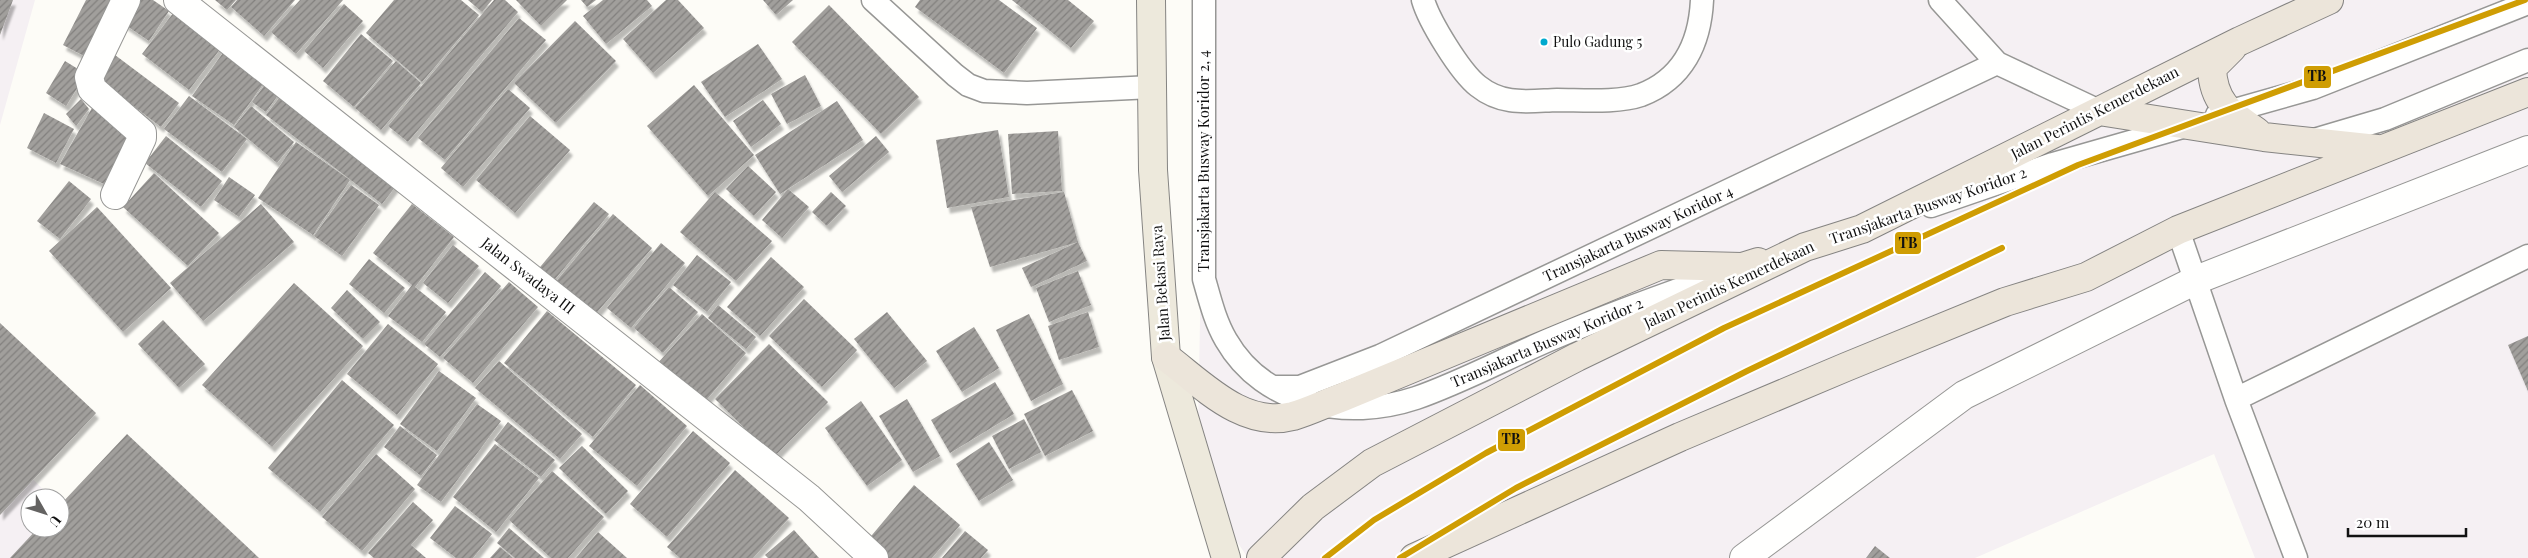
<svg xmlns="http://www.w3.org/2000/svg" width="2528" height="558" font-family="'Playfair Display',serif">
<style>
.industrial{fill:#f5f0f3}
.building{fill:url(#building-hatch);filter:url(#shadow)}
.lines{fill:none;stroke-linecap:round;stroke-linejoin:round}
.service-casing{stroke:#979795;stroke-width:25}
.minor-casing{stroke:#979795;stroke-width:30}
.tertiary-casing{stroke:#979795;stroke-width:30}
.primary-casing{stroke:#858482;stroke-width:30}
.trunk-casing{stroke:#858482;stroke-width:30}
.service{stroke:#fffffe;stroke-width:22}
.minor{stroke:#fffffe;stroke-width:28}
.tertiary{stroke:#fffffe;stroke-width:28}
.primary{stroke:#ede9dc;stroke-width:28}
.trunk{stroke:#ece5da;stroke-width:28}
.metro-1-casing{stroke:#fff;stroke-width:10}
.metro-1{stroke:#cf9d03;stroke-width:6}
.bus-dot{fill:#00a9ce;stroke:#fff;stroke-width:2}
.labels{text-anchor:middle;stroke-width:5;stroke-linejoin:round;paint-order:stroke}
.bus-label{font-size:14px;fill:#111;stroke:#fff;text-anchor:start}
.street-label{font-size:15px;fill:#111;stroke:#fff}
.line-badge{stroke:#fff;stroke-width:2}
.pale-badge-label{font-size:14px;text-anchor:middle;font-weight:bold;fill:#111}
</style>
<defs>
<pattern id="building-hatch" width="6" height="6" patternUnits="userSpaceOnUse" patternTransform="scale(1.25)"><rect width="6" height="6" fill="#a19f9c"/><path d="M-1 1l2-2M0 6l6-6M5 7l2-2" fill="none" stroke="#82807e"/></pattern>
<filter id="shadow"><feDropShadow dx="3" dy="5.5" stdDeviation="1" flood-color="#0004"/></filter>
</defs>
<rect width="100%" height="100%" fill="#fdfcf7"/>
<path class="industrial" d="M0 0H35L0 125Z
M1206 0H2528V558H2255L2214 454 1975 558H1248L1197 482Z
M0 447 52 498H30V528H60L114 558H0Z"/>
<path class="building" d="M0 0H13L0 35Z
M86 0H118L88 58 63 45Z
M140 0H153L169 11 149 41 124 24Z
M215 0H236L227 10Z
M237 0H295L264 36 231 7Z
M300 0H343L296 54 271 32Z
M394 0H461L479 15 422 82 366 33Z
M468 0H492L482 12Z
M494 0H505L518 12 408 142 388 126Z
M516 0H567L541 26Z
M581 0H596L587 7Z
M603 0H647L652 6 606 44 583 16Z
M666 0H678L704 28 653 73 623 39Z
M763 0H793L776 15Z
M920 0H999L1037 28 1004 73 915 7Z
M1012 0H1068L1094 21 1071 48Z
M344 4 363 21 323 68 304 51Z
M829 5 919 97 881 134 792 42Z
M174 12 221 48 189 90 142 54Z
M519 18 546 40 445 160 418 138Z
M575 21 616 61 556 123 514 83Z
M361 34 393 61 354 107 323 81Z
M758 44 782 79 725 117 701 82Z
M225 50 266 80 234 125 192 96Z
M115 55 179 103 161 127 97 78Z
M65 61 86 74 66 106 46 93Z
M396 61 421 83 381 130 355 108Z
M805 75 821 106 787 124 771 94Z
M267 82 281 91 266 112 252 102Z
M694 85 754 155 708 196 647 126Z
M508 89 530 108 463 187 441 168Z
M283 93 399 182 382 204 266 115Z
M189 96 247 139 222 172 164 129Z
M81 99 89 109 76 126 66 114Z
M763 100 781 124 751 147 733 121Z
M96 101 130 131 104 184 60 164Z
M837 101 863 140 780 194 755 155Z
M251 106 294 142 277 163 234 127Z
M44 113 74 129 56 163 27 148Z
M530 116 570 150 515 213 476 180Z
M998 130 1009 197 947 208 936 140Z
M1058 131 1062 191 1012 194 1008 134Z
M166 136 222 181 201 207 145 163Z
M876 136 889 152 842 192 829 176Z
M296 142 350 180 313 235 258 198Z
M748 166 776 192 754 216 726 189Z
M154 173 219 233 188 266 123 207Z
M229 177 255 195 239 217 214 200Z
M69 181 91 199 60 239 37 221Z
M351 185 379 205 342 256 314 236Z
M788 189 809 207 782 238 762 220Z
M715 192 772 241 736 281 680 232Z
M831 192 846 206 827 226 812 212Z
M1064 192 1078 242 1087 261 1031 287 1022 268 1078 242 990 267 971 207Z
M594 202 609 214 551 284 536 272Z
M261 204 294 242 203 321 170 283Z
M412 204 454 237 415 287 446 312 422 342 388 316 412 285 373 253Z
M97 207 171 288 123 332 49 251Z
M613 214 652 248 593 317 554 284Z
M661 243 685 263 631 328 607 308Z
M453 245 479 266 448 303 423 283Z
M697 255 731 282 707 312 673 285Z
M771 257 804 287 760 336 727 307Z
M369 259 405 288 384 313 349 284Z
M1078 271 1091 305 1049 322 1036 288Z
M485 272 501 286 440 357 424 344Z
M509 282 538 307 473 383 443 358Z
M294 283 363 346 272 447 202 385Z
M669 287 698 312 663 353 634 328Z
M347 290 380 322 363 339 331 308Z
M804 299 857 350 822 387 769 336Z
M718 305 756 337 746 349 708 318Z
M547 311 636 385 593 437 504 363Z
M887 312 927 361 894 388 854 339Z
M1088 312 1099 347 1059 360 1048 326Z
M702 314 746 353 703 404 657 364Z
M1029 314 1063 384 1031 401 996 330Z
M163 320 205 364 179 388 138 344Z
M0 323 96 413 0 515Z
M388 324 438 364 397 415 347 374Z
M974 327 999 368 962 392 936 351Z
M2528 336V391L2508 345Z
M769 344 828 402 774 457 715 399Z
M499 361 582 434 560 459 475 388Z
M439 371 476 398 437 451 400 424Z
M342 380 394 425 320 512 268 468Z
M995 382 1014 414 950 453 931 420Z
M640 385 687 426 637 486 589 446Z
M1072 390 1093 431 1045 456 1024 414Z
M907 399 940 456 913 472 879 416Z
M861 401 902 460 867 486 825 428Z
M477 404 501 421 441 502 417 485Z
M1024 419 1041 452 1009 469 992 436Z
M508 422 555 460 541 477 494 440Z
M400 426 437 455 421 476 384 447Z
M693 431 730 463 667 537 630 504Z
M127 434 259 558H10L38 528H60V505Z
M989 442 1013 480 979 501 956 464Z
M495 444 539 478 496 532 453 497Z
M582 446 628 491 606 514 559 468Z
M376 454 415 489 362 551 322 517Z
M735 470 789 518 753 558H680L667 547Z
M552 471 604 517 568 558H551L509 520Z
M914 485 960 525 932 558H887L867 541Z
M413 502 433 520 411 545 426 558H374L368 553Z
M455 506 492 534 473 558H456L430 538Z
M509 528 544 558H515L497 543Z
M794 530 819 558H768L765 555Z
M965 531 988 550 981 558H942Z
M598 532 627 558H576Z
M1875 546 1890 558H1866Z
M500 547 513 558H490Z"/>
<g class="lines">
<defs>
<path id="service" d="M873 0 955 75 968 85 984 91 1027 93 1152 87
M1204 0V279C1210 300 1215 321 1226 340 1264 406 1347 421 1416 398 1462 382 1506 358 1551 339 1610 314 1671 292 1732 271
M1423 0C1429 21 1460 72 1478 86 1503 106 1528 101 1557 100 1582 100 1618 103 1641 95 1683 79 1700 43 1702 0
M1940 0 1997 63 2099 111
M2217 115 2313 88 2528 3
M2314 140 2385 119 2528 60
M1931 206 2053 164 2186 126
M2178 230 2236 399 2296 558
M1275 387H1300L1380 356 1997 63
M2236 399 2528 256"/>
<path id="minor" d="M178 0 809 498 874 558
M115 195 142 138V133L92 89 89 77 126 0"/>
<path id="tertiary" d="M1744 558 1964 395 2196 280 2528 150"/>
<path id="primary" d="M1151 0 1153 170 1166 357 1226 558"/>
<path id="trunk" d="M2232 48 2212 68C2213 103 2231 114 2257 132
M2099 111 2264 137 2377 149
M1166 357C1202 384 1243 429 1293 416 1310 411 1326 403 1343 397L1661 265 1742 267 1758 262
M1261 558 1313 507 1372 463 1577 357 1805 247 1862 229 2240 41 2329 0
M1414 558 1680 437 1846 367 2005 302 2086 277 2178 230 2528 92"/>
</defs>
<use href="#service" class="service-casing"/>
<use href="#minor" class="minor-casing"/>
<use href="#tertiary" class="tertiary-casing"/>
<use href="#primary" class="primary-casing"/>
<use href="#trunk" class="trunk-casing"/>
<use href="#service" class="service"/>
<use href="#minor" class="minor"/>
<use href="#tertiary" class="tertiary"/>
<use href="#primary" class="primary"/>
<use href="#trunk" class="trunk"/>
<defs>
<path id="metro-1" d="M1325 558 1374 520 1486 453 1724 328 2078 165 2525 0
M1400 558 1516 488 1747 371 2002 248"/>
</defs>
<use href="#metro-1" class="metro-1-casing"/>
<use href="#metro-1" class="metro-1"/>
</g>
<circle class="bus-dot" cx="1544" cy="42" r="4.5"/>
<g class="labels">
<g class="bus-label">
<text x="1553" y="47">Pulo Gadung 5</text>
</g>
<g class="street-label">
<text transform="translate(2095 113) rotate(-27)" y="5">Jalan Perintis Kemerdekaan</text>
<text transform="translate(1204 161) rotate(-90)" y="5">Transjakarta Busway Koridor 2, 4</text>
<text transform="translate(1928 206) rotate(-19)" y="5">Transjakarta Busway Koridor 2</text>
<text transform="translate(1638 234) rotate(-25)" y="5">Transjakarta Busway Koridor 4</text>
<text transform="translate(528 276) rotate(38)" y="5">Jalan Swadaya III</text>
<text transform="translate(1161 283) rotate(-94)" y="5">Jalan Bekasi Raya</text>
<text transform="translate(1729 285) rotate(-25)" y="5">Jalan Perintis Kemerdekaan</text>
<text transform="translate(1547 343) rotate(-23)" y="5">Transjakarta Busway Koridor 2</text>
</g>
</g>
<g class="line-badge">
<rect x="2303" y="65" width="29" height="24" rx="5" fill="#cf9d03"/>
<rect x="1894" y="231" width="28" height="24" rx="5" fill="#cf9d03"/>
<rect x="1497" y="428" width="29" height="24" rx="5" fill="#cf9d03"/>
</g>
<g class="pale-badge-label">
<text x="2317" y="81">TB</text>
<text x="1908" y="248">TB</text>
<text x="1511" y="444">TB</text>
</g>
<g transform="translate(45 513) rotate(129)"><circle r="24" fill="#ffffff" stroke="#a0a0a0"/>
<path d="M0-4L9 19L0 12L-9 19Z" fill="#646362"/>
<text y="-8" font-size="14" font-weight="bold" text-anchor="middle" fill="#111111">U</text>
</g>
<path d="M2348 528v8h118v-8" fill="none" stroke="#111111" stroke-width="2.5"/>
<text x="2356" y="528" font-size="15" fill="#111111" stroke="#ffffff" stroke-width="4" paint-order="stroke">20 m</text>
</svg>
